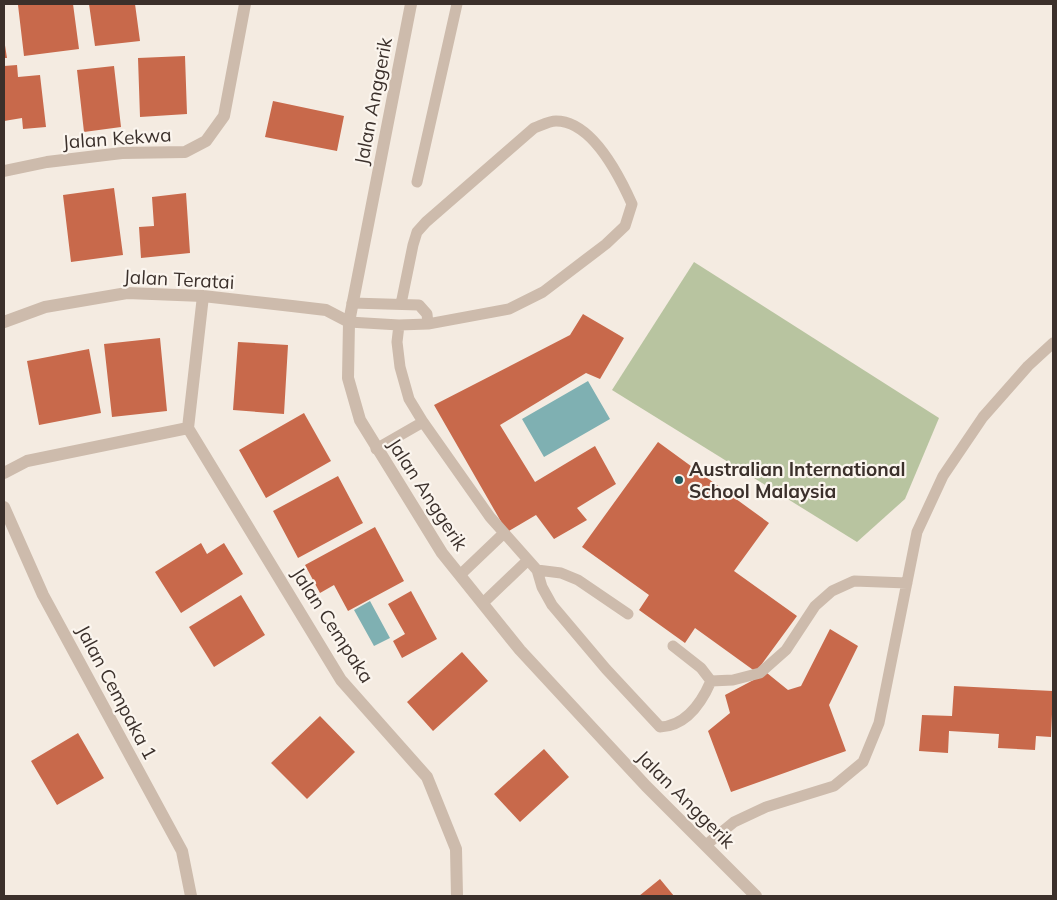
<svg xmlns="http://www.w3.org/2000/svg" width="1057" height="900" font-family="Mulish,sans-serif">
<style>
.green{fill:#b8c4a0}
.water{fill:#7fb0b2}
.building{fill:#c8694b}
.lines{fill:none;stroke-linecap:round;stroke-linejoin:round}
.lane{stroke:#cdbbac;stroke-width:11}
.street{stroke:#cdbbac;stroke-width:12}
.poi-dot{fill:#1f5a5e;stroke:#fbf5ee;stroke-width:2}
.labels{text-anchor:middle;stroke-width:4.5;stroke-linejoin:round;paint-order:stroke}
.street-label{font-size:19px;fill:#3b302b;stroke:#fbf5ee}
.poi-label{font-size:19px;font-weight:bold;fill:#3b302b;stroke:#fbf5ee;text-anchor:start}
</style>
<rect width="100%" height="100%" fill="#f4ebe1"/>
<path class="green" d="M694 262 939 418 905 499 857 542 612 390Z"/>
<path class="water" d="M588 381 610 419 544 457 522 419Z
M370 601 390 638 374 646 354 610Z"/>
<path class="building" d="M73 4 79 49 24 56 18 5Z
M89 4H135L140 41 95 46Z
M4 39 7 58H4Z
M185 56 187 114 140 117 138 58Z
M17 65 18 77 40 75 46 127 23 129 22 118 4 121V66Z
M114 66 121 127 84 132 77 70Z
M273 101 344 116 337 151 265 137Z
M114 188 123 255 71 262 63 195Z
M186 193 190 253 141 258 139 227 154 226 152 197Z
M583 314 624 338 600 379 586 373 500 425 535 482 595 446 616 484 577 508 587 520 554 539 536 515 507 532 434 405 570 335Z
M160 338 167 411 112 417 104 344Z
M238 342 288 345 284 414 233 410Z
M89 349 101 413 39 425 27 361Z
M304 413 331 461 266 498 239 450Z
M658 442 769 523 734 571 797 616 756 672 695 628 685 643 639 610 649 595 582 547Z
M338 476 363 523 298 558 273 511Z
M375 527 404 581 348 611 334 585 320 593 305 565Z
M201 543 207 554 224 543 243 574 181 613 155 572Z
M411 591 437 639 402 658 393 641 405 634 388 604Z
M241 595 265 635 214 667 189 627Z
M830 629 858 646 829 705 846 751 731 792 708 731 730 713 725 695 767 673 788 690 801 686Z
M462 652 488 681 433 731 407 702Z
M954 686 1053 691 1051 737 1036 736 1035 750 998 748 999 734 949 731 948 753 919 751 922 715 952 716Z
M320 716 355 752 307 799 271 763Z
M78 733 104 778 57 805 31 761Z
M544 749 569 777 520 822 494 794Z
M660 879 674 896H639Z"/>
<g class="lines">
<path class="lane" d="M417 182 457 4
M352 303 419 305 427 314 428 324
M349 322 399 325 428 324 509 309 543 292 606 244 625 226 632 204C619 175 592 121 556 121 549 121 540 126 534 128L426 222 417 232 413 245 401 304
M399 325 397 342 400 367 409 399 423 422 490 517 537 570 542 587 552 605 606 669 660 727C686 726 701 704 711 681L701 668 673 646
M376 449 423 422
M537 570 561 573 578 580 628 614
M460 575 504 533
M483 603 528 560
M711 681 733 680 760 673 786 650 815 606 832 591 854 581 907 583
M706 845 734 822 766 807 834 786 863 762 879 723 917 532 943 476 983 417 1028 366 1053 343"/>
<path class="street" d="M411 4 349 322 348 378 360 420 442 553 520 650 646 786 756 896
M4 171 47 162 122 153 185 152 206 141 224 116 245 4
M203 296 188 428 341 680 427 777 456 849 457 896
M4 322 45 307 127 293 203 296 292 306 326 310 349 322
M4 473 27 461 188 428
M4 507 43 595 182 851 191 896"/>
</g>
<circle class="poi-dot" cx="679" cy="480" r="5"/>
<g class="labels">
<g class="street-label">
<text transform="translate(373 101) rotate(-79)" y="7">Jalan Anggerik</text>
<text transform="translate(117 138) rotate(-4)" y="7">Jalan Kekwa</text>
<text transform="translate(179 279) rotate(3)" y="7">Jalan Teratai</text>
<text transform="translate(428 494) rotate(57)" y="7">Jalan Anggerik</text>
<text transform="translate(333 625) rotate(57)" y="7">Jalan Cempaka</text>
<text transform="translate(117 692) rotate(62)" y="7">Jalan Cempaka 1</text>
<text transform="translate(686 799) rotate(45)" y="7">Jalan Anggerik</text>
</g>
<g class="poi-label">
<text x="689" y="476">Australian International<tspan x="689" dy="22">School Malaysia</tspan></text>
</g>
</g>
<rect width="1057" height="900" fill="none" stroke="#3b302b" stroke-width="10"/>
</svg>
